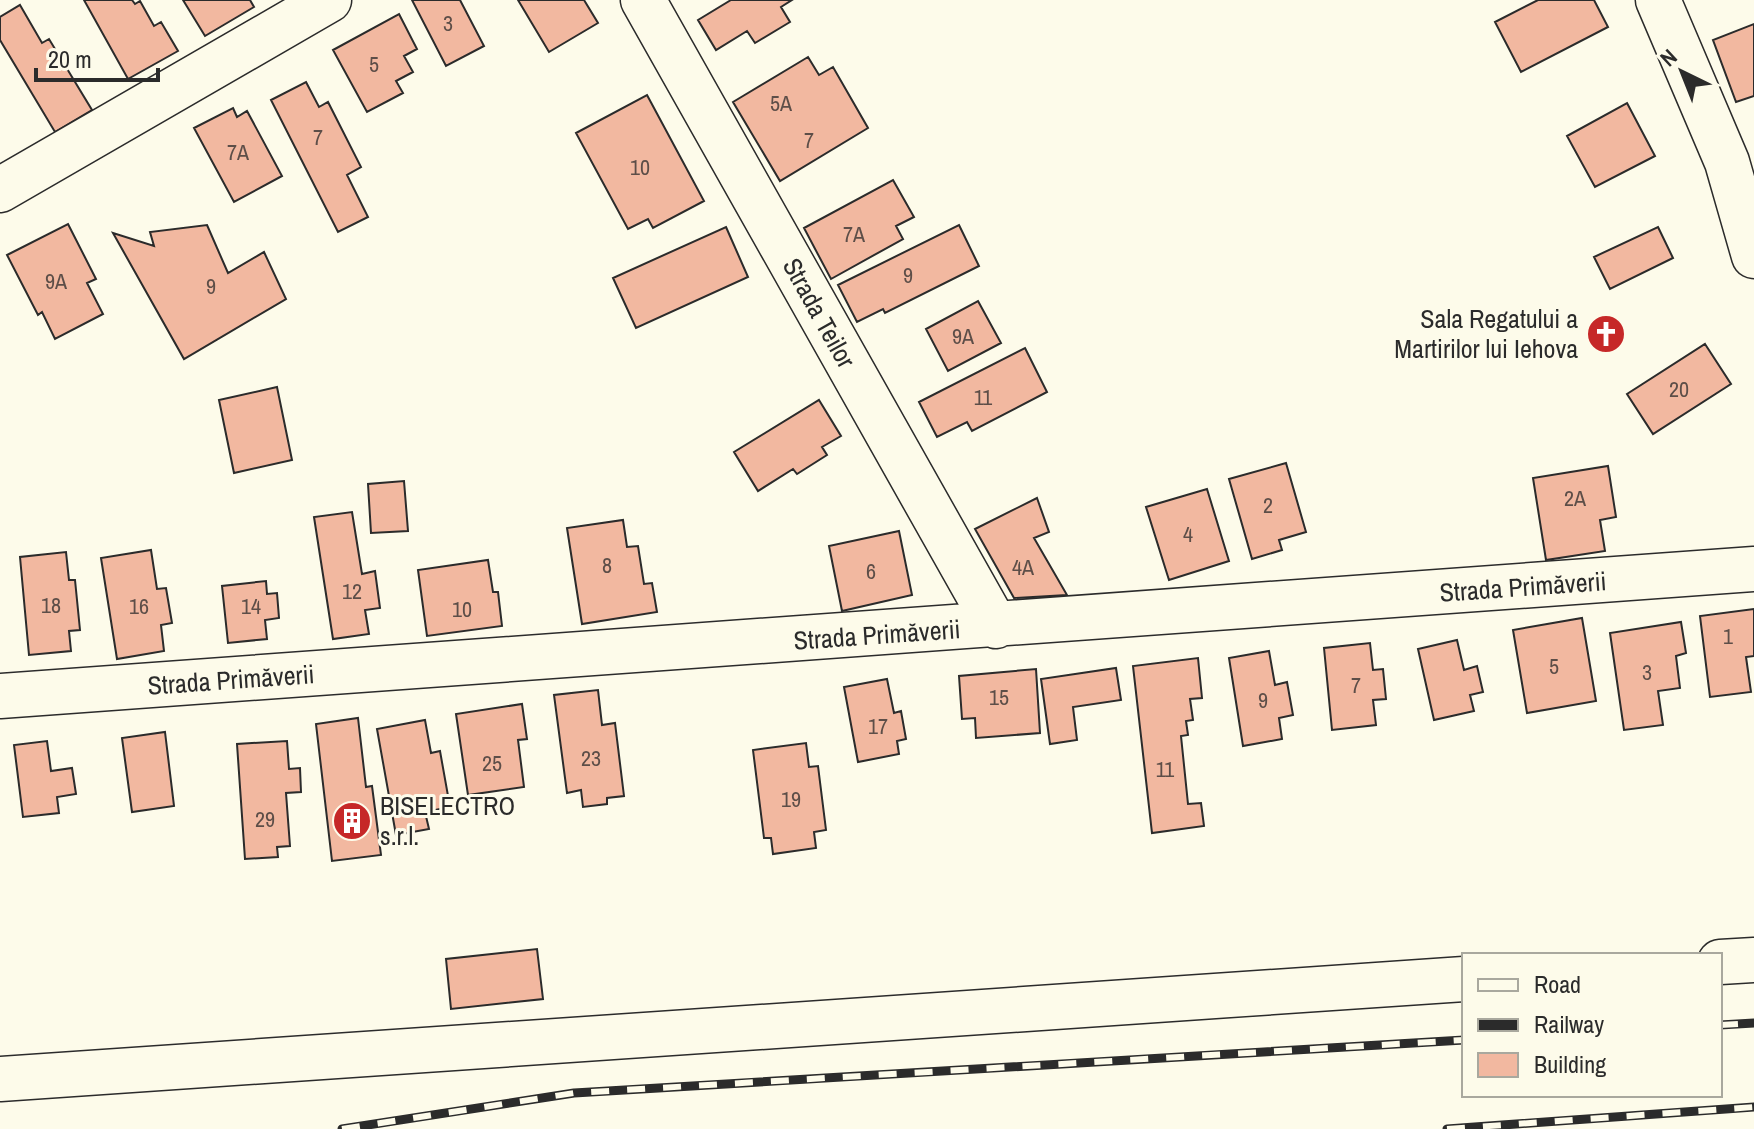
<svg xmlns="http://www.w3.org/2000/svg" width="1754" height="1129" font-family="'Archivo Narrow',sans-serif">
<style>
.building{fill:#f2b8a0;stroke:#2b2b2b;stroke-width:2}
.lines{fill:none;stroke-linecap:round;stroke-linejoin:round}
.minor-casing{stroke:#2b2b2b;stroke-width:47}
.minor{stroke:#fdfbea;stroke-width:44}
.rail-casing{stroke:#2b2b2b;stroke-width:9}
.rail{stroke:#fdfbea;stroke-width:6;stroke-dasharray:18;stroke-linecap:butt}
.labels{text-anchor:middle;stroke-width:6;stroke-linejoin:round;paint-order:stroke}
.number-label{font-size:22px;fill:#5d4e48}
.street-label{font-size:26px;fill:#2b2b2b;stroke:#fdfbea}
.poi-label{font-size:26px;fill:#2b2b2b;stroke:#fdfbea;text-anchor:end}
</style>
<rect width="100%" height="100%" fill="#fdfbea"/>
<path class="building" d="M84 0H132L135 4 140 1 154 26 161 22 178 51 128 79Z
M183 0H250L254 7 205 36Z
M412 0H460L484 46 446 66Z
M518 0H584L598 23 549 52Z
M731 0H792L781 7 790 22 755 43 747 31 716 50 698 20Z
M1538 0H1594L1608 27 1521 72 1495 22Z
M20 5 42 43 49 39 92 110 55 132 0 40V17Z
M399 14 417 49 404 56 413 72 396 81 403 93 367 112 333 50Z
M1754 24V96L1736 102 1713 40Z
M808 57 819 75 833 67 868 128 780 181 733 102Z
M306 82 319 107 328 102 361 167 347 175 368 217 338 232 271 100Z
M647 95 704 201 653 228 648 219 628 229 576 133Z
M1627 103 1655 156 1595 187 1567 136Z
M233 108 237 117 247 111 282 176 234 202 194 128Z
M893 180 914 217 896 226 903 239 831 279 804 228Z
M68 224 96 279 87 283 103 314 55 339 42 312 38 315 7 255Z
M207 225 228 273 264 252 286 299 184 359 113 233 154 246 150 232Z
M959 225 979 266 885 313 883 309 857 322 838 285Z
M726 227 748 277 636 328 613 278Z
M1658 227 1673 258 1610 289 1594 257Z
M978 301 1001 343 948 371 926 329Z
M1705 344 1731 384 1653 434 1627 394Z
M1025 348 1047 392 972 431 967 422 937 437 919 402Z
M277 387 292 460 234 473 219 400Z
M819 400 841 436 822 447 827 455 797 474 793 469 758 491 734 452Z
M1286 463 1306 532 1279 540 1282 550 1252 559 1229 479Z
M1608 466 1616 517 1600 520 1605 551 1546 560 1533 478Z
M404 481 408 531 371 533 368 484Z
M1207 489 1229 561 1169 580 1146 507Z
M1037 498 1049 532 1034 538 1067 595 1014 598 975 529Z
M352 512 362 574 375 571 380 608 365 610 369 634 333 639 314 517Z
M623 520 627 547 638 546 644 584 652 583 657 612 582 624 567 528Z
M899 531 912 595 842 611 829 546Z
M151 550 157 589 166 588 172 623 161 625 164 651 117 659 101 558Z
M66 552 69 580H75L80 630 69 631 71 651 29 655 20 557Z
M488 560 493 592H498L502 626 427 636 418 570Z
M266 581 267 594 277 593 279 618 265 620 267 639 228 643 222 586Z
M1754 609V656L1746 657 1751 692 1710 697 1700 616Z
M1582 618 1596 701 1527 713 1513 630Z
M1681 622 1686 653 1676 656 1680 688 1658 691 1663 725 1624 730 1610 633Z
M1457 640 1464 670 1477 666 1483 692 1470 695 1474 711 1434 720 1418 649Z
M1370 643 1373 670 1383 669 1386 699 1373 700 1376 725 1332 730 1324 648Z
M1269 651 1275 685 1287 682 1293 715 1279 718 1282 739 1243 746 1229 658Z
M1198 658 1202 698 1190 699 1193 720 1186 721 1188 735 1181 736 1188 804 1201 803 1204 826 1152 833 1133 666Z
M1116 668 1121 700 1073 707 1077 740 1050 744 1041 679Z
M1036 669 1040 733 976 738 975 718 962 719 959 676Z
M887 679 894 713 901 711 906 739 897 741 899 754 858 762 844 687Z
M598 690 602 725 615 723 624 796 607 798V804L583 807 581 790 567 793 554 695Z
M522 704 527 739 518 740 524 787 468 795 456 714Z
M358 718 366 787 372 786 381 855 332 861 316 724Z
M425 720 431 753 440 751 450 807 425 812 429 829 396 835 377 729Z
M165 732 174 806 132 812 122 738Z
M47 741 51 771 72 768 76 794 57 797 59 813 23 817 14 745Z
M287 741 289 769 300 768 301 792 286 793 290 846 277 847 278 857 245 859 237 744Z
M806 743 809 767 818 766 826 830 814 832 816 848 773 854 771 838H764L753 750Z
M537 949 543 999 451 1009 446 959Z"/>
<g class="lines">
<defs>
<path id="minor" d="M643 0 996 626
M1658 0 1727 162 1754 256
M0 190 329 0
M0 696 1754 569
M1720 962 1754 960
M0 1079 1464 979"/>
</defs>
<use href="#minor" class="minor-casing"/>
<use href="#minor" class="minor"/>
<defs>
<path id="rail" d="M1720 1025 1754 1023
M342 1129 574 1093 1464 1040
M1447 1129 1754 1107"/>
</defs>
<use href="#rail" class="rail-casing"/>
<use href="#rail" class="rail"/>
</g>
<defs>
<symbol id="church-disc" viewBox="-11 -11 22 22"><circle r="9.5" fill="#c62828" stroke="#fdfbea"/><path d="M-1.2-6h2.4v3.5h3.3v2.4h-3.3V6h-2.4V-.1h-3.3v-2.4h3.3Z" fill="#fff"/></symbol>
<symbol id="building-disc" viewBox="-11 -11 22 22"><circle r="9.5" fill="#c62828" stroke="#fdfbea"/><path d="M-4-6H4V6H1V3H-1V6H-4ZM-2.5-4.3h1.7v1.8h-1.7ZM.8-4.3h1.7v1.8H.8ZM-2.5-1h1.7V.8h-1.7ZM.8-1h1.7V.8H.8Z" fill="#fff"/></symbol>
</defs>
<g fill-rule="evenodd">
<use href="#church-disc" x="1584" y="312" width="44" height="44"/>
<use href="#building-disc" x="330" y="799" width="44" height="44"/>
</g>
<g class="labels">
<g class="number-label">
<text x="448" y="31">3</text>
<text x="374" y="72">5</text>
<text x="781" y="111">5A</text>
<text x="318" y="145">7</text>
<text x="809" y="148">7</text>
<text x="238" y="160">7A</text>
<text x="640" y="175">10</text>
<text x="854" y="242">7A</text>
<text x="908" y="283">9</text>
<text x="56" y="289">9A</text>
<text x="211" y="294">9</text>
<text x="963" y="344">9A</text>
<text x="1679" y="397">20</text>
<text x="983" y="405">11</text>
<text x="1575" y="506">2A</text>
<text x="1268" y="513">2</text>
<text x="1188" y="542">4</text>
<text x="607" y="573">8</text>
<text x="1023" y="575">4A</text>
<text x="871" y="579">6</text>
<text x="352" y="599">12</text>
<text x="51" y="613">18</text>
<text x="139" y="614">16</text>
<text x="251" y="614">14</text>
<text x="462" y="617">10</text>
<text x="1728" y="644">1</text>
<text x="1554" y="674">5</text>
<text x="1647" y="680">3</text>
<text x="1356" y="693">7</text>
<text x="999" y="705">15</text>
<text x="1263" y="708">9</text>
<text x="878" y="734">17</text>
<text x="591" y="766">23</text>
<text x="492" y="771">25</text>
<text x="1165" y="777">11</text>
<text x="791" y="807">19</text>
<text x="265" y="827">29</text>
</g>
<g class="street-label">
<text transform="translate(819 313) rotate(61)" y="9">Strada Teilor</text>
<text transform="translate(1523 587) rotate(-4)" y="9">Strada Primăverii</text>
<text transform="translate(877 635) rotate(-4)" y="9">Strada Primăverii</text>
<text transform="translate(231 680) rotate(-4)" y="9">Strada Primăverii</text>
</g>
<g class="poi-label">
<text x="1578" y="328">Sala Regatului a<tspan x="1578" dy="30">Martirilor lui Iehova</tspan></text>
<text x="380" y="815" text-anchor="start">BISELECTRO<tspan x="380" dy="30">s.r.l.</tspan></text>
</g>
</g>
<rect x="1462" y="953" width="260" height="144" fill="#fdfbea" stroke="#a9a89e" stroke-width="2"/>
<rect x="1478" y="979" width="40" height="12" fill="#fdfbea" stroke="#a9a89e" stroke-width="2"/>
<text x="1534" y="993" font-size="24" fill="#2b2b2b">Road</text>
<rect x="1478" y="1019" width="40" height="12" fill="#2b2b2b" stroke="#a9a89e" stroke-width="2"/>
<text x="1534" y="1033" font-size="24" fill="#2b2b2b">Railway</text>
<rect x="1478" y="1053" width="40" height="24" fill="#f2b8a0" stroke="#a9a89e" stroke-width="2"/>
<text x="1534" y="1073" font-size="24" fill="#2b2b2b">Building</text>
<g transform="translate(1682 72) rotate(317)" stroke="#fdfbea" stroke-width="6" paint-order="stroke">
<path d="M0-6L14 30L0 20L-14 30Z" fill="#2b2b2b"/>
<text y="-12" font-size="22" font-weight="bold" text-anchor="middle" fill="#2b2b2b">N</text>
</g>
<path d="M36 68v12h122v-12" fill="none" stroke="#2b2b2b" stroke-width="4"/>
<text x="48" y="68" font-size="24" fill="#2b2b2b" stroke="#fdfbea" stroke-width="6" paint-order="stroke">20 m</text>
</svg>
